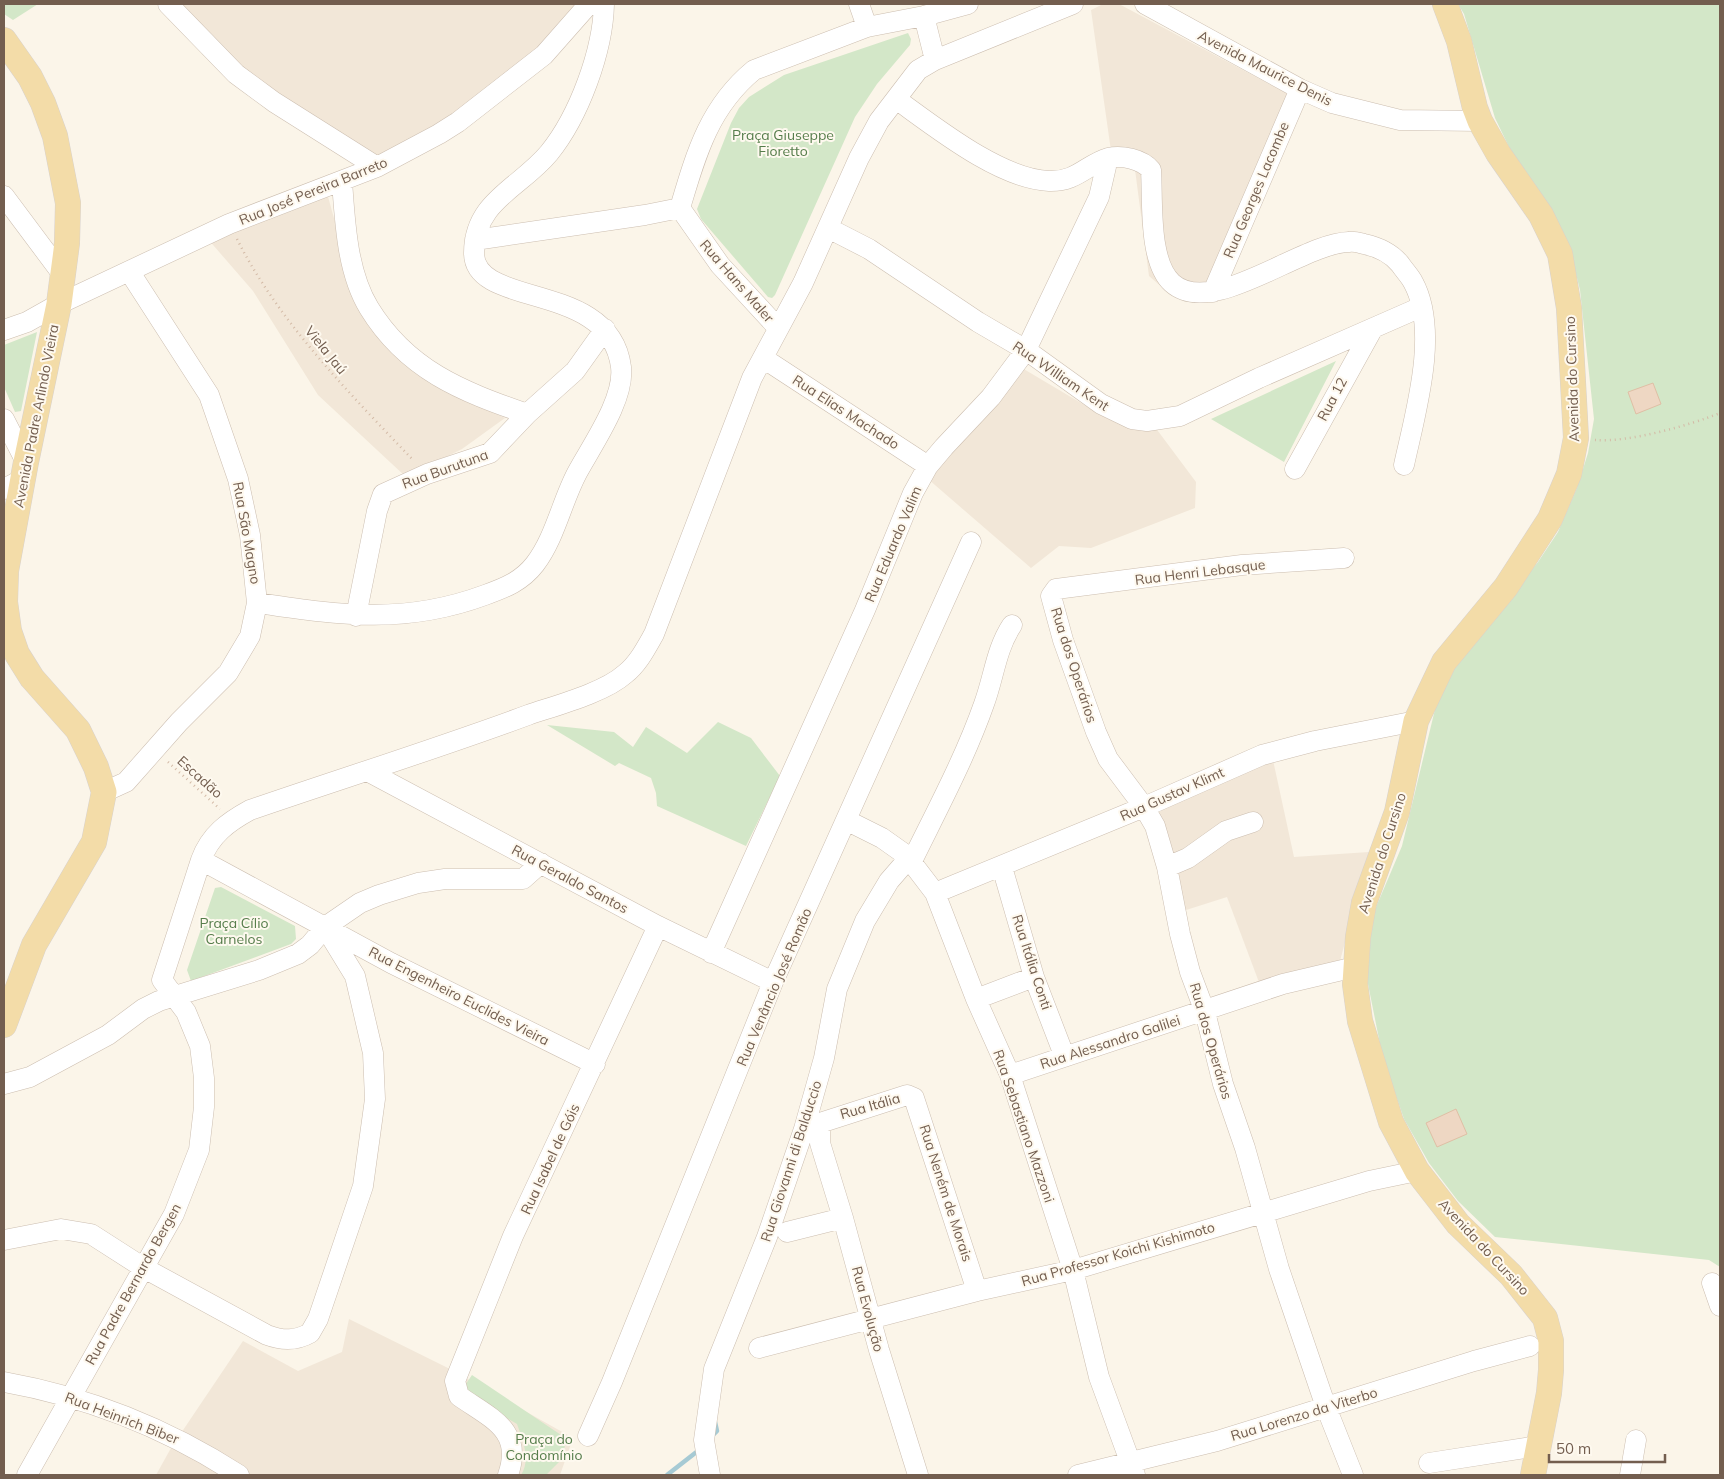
<svg xmlns="http://www.w3.org/2000/svg" width="1724" height="1479" font-family="Mulish,sans-serif">
<style>
.residential{fill:#f2e7d8}
.green{fill:#d3e7c8}
.lines{fill:none;stroke-linecap:round;stroke-linejoin:round}
.stream{stroke:#a6cad4;stroke-width:4.5}
.building{fill:#eed7c3;stroke:#dfbfa5}
.minor-casing{stroke:#ccbeb0;stroke-width:21}
.major-casing{stroke:#d8d2ce;stroke-width:26}
.path{stroke:#d3baa6;stroke-width:2.5;stroke-dasharray:1 4;stroke-linecap:butt}
.minor{stroke:#fff;stroke-width:20}
.major{stroke:#f3dca8;stroke-width:25}
.labels{text-anchor:middle;stroke-width:4;stroke-linejoin:round;paint-order:stroke}
.street-label{font-size:14px;fill:#735e4f;stroke:#fef9ef}
.park-label{font-size:14px;fill:#567d4b;stroke:#fef9ef}
</style>
<rect width="100%" height="100%" fill="#fbf5e9"/>
<path class="residential" d="M170 4H582L544 55 377 167 231 68Z
M1103 4H1119L1290 95 1205 296 1171 295 1149 276 1134 162 1111 151 1091 10Z
M327 193 356 298 385 337 429 383 505 418 462 449 406 477 318 395 253 291 207 238Z
M1022 368 1108 419 1152 423 1196 482 1195 508 1091 548 1059 546 1031 568 928 479Z
M1273 760 1294 857 1369 852 1340 961 1260 985 1227 897 1183 911 1157 815 1172 799Z
M349 1319 450 1369 573 1438 560 1475H156L171 1448 243 1341 298 1371 342 1352Z"/>
<path class="green" d="M4 4H38L13 20 4 14Z
M1458 4H1720V1267L1709 1260 1495 1237 1458 1201 1429 1163 1404 1119 1382 1054 1366 974 1368 926 1402 846 1438 697 1450 670 1538 562 1558 532 1577 488 1588 453 1594 419 1580 290 1569 246 1508 145 1495 118 1464 14Z
M908 33 911 39 910 45 877 84 855 117 775 295 772 298 768 297 701 219 697 209 731 123 739 108 749 97 784 75Z
M37 332 21 411 15 412 4 387V345Z
M1336 361 1284 462 1211 419Z
M718 722 751 738 780 776 746 846 657 806 656 793 651 778 619 763 615 766 547 725 614 732 633 747 646 727 687 753Z
M221 887 295 926 296 939 291 944 191 981 187 970 215 888Z
M472 1375 567 1439 561 1460 546 1475H521C531 1459 523 1441 517 1424L461 1391Z"/>
<g class="lines">
<path class="stream" d="M711 1437 717 1431 715 1422
M667 1475 699 1450"/>
</g>
<path class="building" d="M1653 383 1661 404 1636 414 1628 392Z
M1456 1109 1467 1134 1437 1147 1426 1123Z"/>
<g class="lines">
<defs>
<path id="minor" d="M168 4 236 74 274 102 377 167
M859 4 867 27
M1145 4 1300 89 1332 103 1400 120 1480 121
M924 16 935 60
M896 99C935 127 1000 179 1049 181 1077 182 1087 164 1108 158 1122 155 1142 159 1151 170 1153 200 1148 261 1172 283 1212 319 1301 243 1349 242 1354 241 1360 243 1364 244 1378 247 1391 253 1400 264 1404 270 1410 276 1413 282 1440 331 1415 414 1404 465
M342 181C345 222 347 272 369 308 407 370 461 391 527 414L575 371 605 329
M4 196 63 275
M680 208C696 154 709 107 754 70L867 27 924 16 968 4
M680 208 720 265 778 328
M828 228 869 249 978 322 1026 350 1101 404 1132 419 1147 421 1180 416 1259 378 1421 307
M475 240 645 215 680 208
M1213 292 1300 89
M4 330 27 322 59 304 229 224 377 167 439 134 458 122 544 55 589 4
M763 358 928 466
M4 419 26 462
M1295 469 1372 330
M4 489 23 479
M1344 558 1242 565 1056 589 1051 596 1063 640 1096 732 1108 759 1144 807 1155 826 1167 867 1180 934 1190 972 1205 1012 1223 1084 1245 1148 1279 1269 1326 1407 1353 1475
M257 603C340 615 404 625 485 595 505 588 522 581 535 564 555 538 562 501 577 473 592 445 625 399 621 367 610 280 474 309 474 253 474 201 520 188 549 153 579 116 603 51 604 4
M356 616 377 511 383 494 427 474 490 453 527 414
M369 772 658 926 773 982
M104 792 126 782 179 722 228 673 250 636 257 603 250 535 238 479 209 395 129 271
M846 820 882 838 906 855 935 893 976 999 1010 1075 1073 1270 1099 1377 1135 1475
M201 860 391 963 595 1064
M912 861C937 810 965 758 984 704 994 677 996 649 1012 625
M1002 867 1034 977 1064 1055
M1167 867 1188 858 1226 831 1253 822
M935 893 1144 807 1262 755 1315 741 1416 721
M711 953 865 610 913 493 928 466 944 447 991 397 1026 350 1099 197 1108 158
M976 999 1034 977
M1010 1075 1283 984 1355 967
M4 1084 30 1077 108 1035 143 1009 159 1001 259 970 298 954 310 945 325 927 360 903 379 895 418 883 445 879H523L541 863
M787 1232 843 1218
M4 1240 61 1229 91 1234 144 1268 267 1335C283 1341 296 1341 310 1333L318 1319 363 1186 375 1099 373 1053 355 976 325 927
M1712 1283 1720 1306
M759 1348 977 1291 1073 1270 1369 1181 1417 1171
M4 1382C88 1397 168 1429 239 1475
M588 1436 612 1382 773 982 971 542
M1429 1463 1538 1446
M27 1475 174 1214 199 1150 204 1107V1078L200 1046 186 1012 162 980 201 860C210 835 228 822 250 810 343 778 436 749 528 715 554 706 604 693 625 674 638 664 646 648 654 634L752 378 803 283 859 158 879 121 918 70 935 60 1073 4
M508 1475C524 1430 490 1418 459 1396L455 1381 513 1236 658 926
M710 1475 704 1440 714 1369 767 1237 804 1129 824 1058 837 989 865 921 889 881 909 858
M918 1475 879 1350 843 1218 820 1143V1129L823 1122 907 1095 914 1098 977 1291
M1078 1475 1217 1441 1474 1361 1530 1346
M1630 1475 1636 1440"/>
<path id="major" d="M1445 4 1459 41 1475 108 1480 121 1498 153 1541 215 1560 254 1569 308 1576 438 1569 474 1550 519 1506 587 1444 662 1416 721 1397 812 1364 903 1358 937 1355 984 1360 1021 1391 1122 1417 1171 1458 1224 1511 1275 1545 1318 1551 1341V1370L1549 1393 1533 1475
M4 40 30 77 43 103 55 136 68 203 67 243 59 304 26 462 6 571 5 602 9 631 17 654 32 678 78 730 96 767 104 792 94 842 34 945 4 1025"/>
</defs>
<use href="#minor" class="minor-casing"/>
<use href="#major" class="major-casing"/>
<path class="path" d="M237 239C278 321 350 394 413 460
M1595 440C1627 443 1691 425 1720 413
M168 762 220 809"/>
<use href="#minor" class="minor"/>
<use href="#major" class="major"/>
</g>
<g class="labels">
<g class="street-label">
<text transform="translate(1265 68) rotate(27)" y="5">Avenida Maurice Denis</text>
<text transform="translate(1256 190) rotate(-67)" y="5">Rua Georges Lacombe</text>
<text transform="translate(313 191) rotate(-22)" y="5">Rua José Pereira Barreto</text>
<text transform="translate(737 281) rotate(49)" y="5">Rua Hans Maler</text>
<text transform="translate(326 350) rotate(51)" y="5">Viela Jaú</text>
<text transform="translate(1061 376) rotate(34)" y="5">Rua William Kent</text>
<text transform="translate(1572 379) rotate(-92)" y="5">Avenida do Cursino</text>
<text transform="translate(1332 399) rotate(-62)" y="5">Rua 12</text>
<text transform="translate(846 412) rotate(33)" y="5">Rua Elias Machado</text>
<text transform="translate(36 416) rotate(-79)" y="5">Avenida Padre Arlindo Vieira</text>
<text transform="translate(445 469) rotate(-20)" y="5">Rua Burutuna</text>
<text transform="translate(247 533) rotate(80)" y="5">Rua São Magno</text>
<text transform="translate(893 544) rotate(-67)" y="5">Rua Eduardo Valim</text>
<text transform="translate(1200 572) rotate(-7)" y="5">Rua Henri Lebasque</text>
<text transform="translate(1074 665) rotate(72)" y="5">Rua dos Operários</text>
<text transform="translate(200 777) rotate(42)" y="5">Escadão</text>
<text transform="translate(1172 794) rotate(-24)" y="5">Rua Gustav Klimt</text>
<text transform="translate(1382 853) rotate(-72)" y="5">Avenida do Cursino</text>
<text transform="translate(570 879) rotate(28)" y="5">Rua Geraldo Santos</text>
<text transform="translate(1032 962) rotate(72)" y="5">Rua Itália Conti</text>
<text transform="translate(774 987) rotate(-67)" y="5">Rua Venâncio José Romão</text>
<text transform="translate(459 996) rotate(27)" y="5">Rua Engenheiro Euclides Vieira</text>
<text transform="translate(1211 1041) rotate(74)" y="5">Rua dos Operários</text>
<text transform="translate(1110 1042) rotate(-18)" y="5">Rua Alessandro Galilei</text>
<text transform="translate(870 1106) rotate(-16)" y="5">Rua Itália</text>
<text transform="translate(1024 1126) rotate(71)" y="5">Rua Sebastiano Mazzoni</text>
<text transform="translate(550 1159) rotate(-65)" y="5">Rua Isabel de Góis</text>
<text transform="translate(791 1161) rotate(-72)" y="5">Rua Giovanni di Balduccio</text>
<text transform="translate(946 1193) rotate(72)" y="5">Rua Neném de Morais</text>
<text transform="translate(1484 1247) rotate(47)" y="5">Avenida do Cursino</text>
<text transform="translate(1118 1254) rotate(-16)" y="5">Rua Professor Koichi Kishimoto</text>
<text transform="translate(133 1284) rotate(-61)" y="5">Rua Padre Bernardo Bergen</text>
<text transform="translate(868 1309) rotate(75)" y="5">Rua Evolução</text>
<text transform="translate(1304 1414) rotate(-17)" y="5">Rua Lorenzo da Viterbo</text>
<text transform="translate(122 1418) rotate(21)" y="5">Rua Heinrich Biber</text>
</g>
<g class="park-label">
<text x="783" y="140">Praça Giuseppe<tspan x="783" dy="16">Fioretto</tspan></text>
<text x="234" y="928">Praça Cílio<tspan x="234" dy="16">Carnelos</tspan></text>
<text x="544" y="1444">Praça do<tspan x="544" dy="16">Condomínio</tspan></text>
</g>
</g>
<rect width="1724" height="1479" fill="none" stroke="#735e4f" stroke-width="10"/>
<path d="M1549 1454v8h116v-8" fill="none" stroke="#735e4f" stroke-width="2.5"/>
<text x="1556" y="1454" font-size="15" fill="#735e4f" stroke="#fef9ef" stroke-width="4" paint-order="stroke">50 m</text>
</svg>
